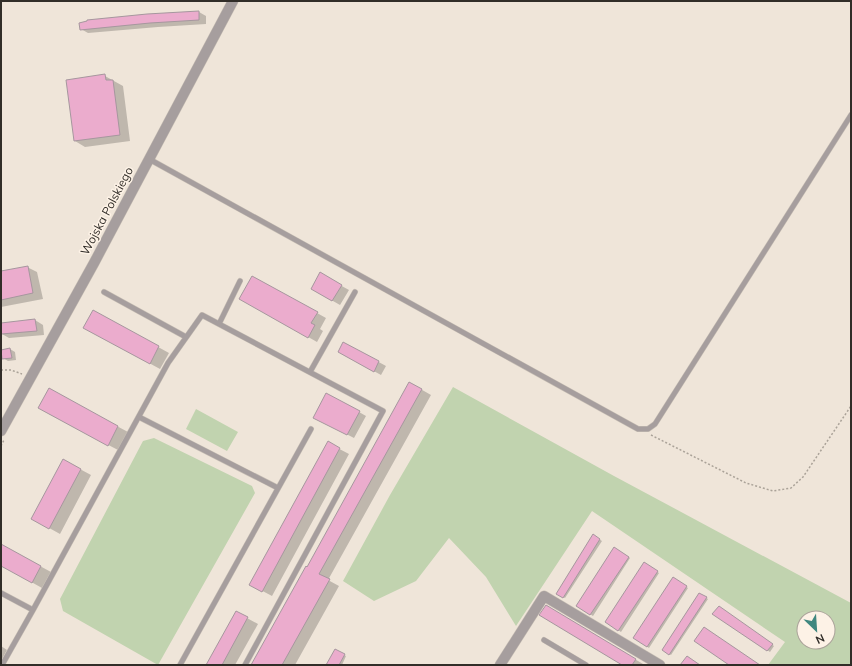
<svg xmlns="http://www.w3.org/2000/svg" width="852" height="666" font-family="Mulish,sans-serif">
<style>
.green{fill:#c1d3af;fill-rule:evenodd}
.shadow{fill:#0003}
.building{fill:#ebaccd;stroke:#a6979e}
.lines{fill:none;stroke-linecap:round;stroke-linejoin:round}
.lane-casing{stroke:#c9c0b6;stroke-width:6}
.street-casing{stroke:#c9c0b6;stroke-width:11}
.path{stroke:#aaa298;stroke-width:1.5;stroke-dasharray:2 2;stroke-linecap:butt}
.lane{stroke:#a69e9e;stroke-width:5}
.street{stroke:#a69e9e;stroke-width:10}
.labels{text-anchor:middle;stroke-width:3;stroke-linejoin:round;paint-order:stroke}
.street-label{font-size:12px;fill:#312d28;stroke:#fdf2e6}
</style>
<rect width="100%" height="100%" fill="#efe5d9"/>
<path class="green" d="M453 387 614 476 851 603V665H768L785 642 592 511 516 626 486 577 449 538 416 581 374 601 343 581 390 495ZM804 618H828V642H804Z
M196 409 238 432 227 451 186 429Z
M154 438 252 486 255 493 158 665 63 611 60 599 143 441Z"/>
<path class="shadow" d="M199 12 206 16V24L158 27 88 33 81 29Z
M105 76 123 86 130 141 85 147 75 141 67 81Z
M27 267 37 272 43 299 1 307V272Z
M320 274 349 290 340 305 312 289Z
M241 299 317 313 326 318 320 329 323 331 317 342Z
M93 311 169 353 160 369 94 333Z
M35 320 43 325 44 335 9 338 2 334 1 324Z
M344 343 386 366 381 375 339 352Z
M10 349 15 352 16 360 8 361 3 358 2 350Z
M410 383 431 395 328 580 339 586 295 665H252L307 568Z
M49 390 128 432 118 450 49 414Z
M359 412 366 416 354 438 321 421Z
M328 443 349 454 272 596 251 585Z
M63 460 91 475 60 534 42 524Z
M594 536 602 541 565 598 557 593Z
M1 545 51 572 42 588 1 565Z
M614 548 630 558 593 616 577 606Z
M645 564 659 573 621 632 606 622Z
M673 578 688 588 649 648 634 638Z
M700 594 708 599 671 655 663 650Z
M546 606 643 664 642 665H624Z
M719 607 774 646 770 652 714 613Z
M236 612 258 624 235 665H207Z
M1 646 7 650 1 661Z
M335 650 346 656 342 665H332Z"/>
<path class="building" d="M199 11V20L150 23 80 30 79 23 87 21V20L147 14Z
M105 74 106 80H113L120 135 74 141 66 80Z
M28 266 33 293 1 300V271Z
M320 272 342 285 332 301 311 289Z
M252 276 318 312 311 323 315 325 308 338 239 299Z
M93 310 159 346 150 364 83 328Z
M35 319 37 331 1 334V323Z
M343 342 379 361 374 372 338 352Z
M10 348 12 358 2 359 1 350Z
M409 382 422 389 319 574 330 579 282 665H251L306 566 307 567Z
M49 388 118 426 108 446 38 408Z
M326 393 360 411 347 435 313 418Z
M328 441 340 448 262 592 249 585Z
M63 459 81 469 49 529 31 519Z
M593 534 600 539 563 598 556 594Z
M1 544 41 566 32 583 1 566Z
M614 547 629 557 590 615 576 606Z
M644 562 658 571 618 631 605 622Z
M673 577 687 586 647 647 633 638Z
M699 593 707 597 669 655 662 650Z
M546 605 636 659 632 665H622L539 615Z
M719 606 773 644 767 651 712 614Z
M236 611 248 617 222 665H206Z
M704 627 760 665H729L694 641Z
M335 649 345 654 339 665H326Z
M687 656 700 665H680Z"/>
<g class="lines">
<defs>
<path id="lane" d="M149 159 638 429H648L655 424 851 115
M104 292 186 337
M219 324 240 281
M310 372 355 292
M139 417 278 488
M1 593 33 610 168 363 202 315 383 411 245 665
M544 640 586 665
M2 665 33 610
M180 665 311 429"/>
<path id="street" d="M1 431 94 263 233 1
M500 665 544 596 660 665"/>
</defs>
<use href="#lane" class="lane-casing"/>
<use href="#street" class="street-casing"/>
<path class="path" d="M1 370H11L22 374
M651 435 746 483 773 491 791 488 803 477 851 406
M1 446 4 440"/>
<use href="#lane" class="lane"/>
<use href="#street" class="street"/>
</g>
<g class="labels">
<g class="street-label">
<text transform="translate(107 211) rotate(-62)" y="4">Wojska Polskiego</text>
</g>
</g>
<rect width="852" height="666" fill="none" stroke="#312d28" stroke-width="4"/>
<g transform="translate(816 630) rotate(155)"><circle r="19" fill="#fdf2e6" stroke="#aba39a"/>
<path d="M0-3L7 15L0 10L-7 15Z" fill="#40877f"/>
<text y="-6" font-size="11" font-weight="bold" text-anchor="middle" fill="#312d28">N</text>
</g>
</svg>
